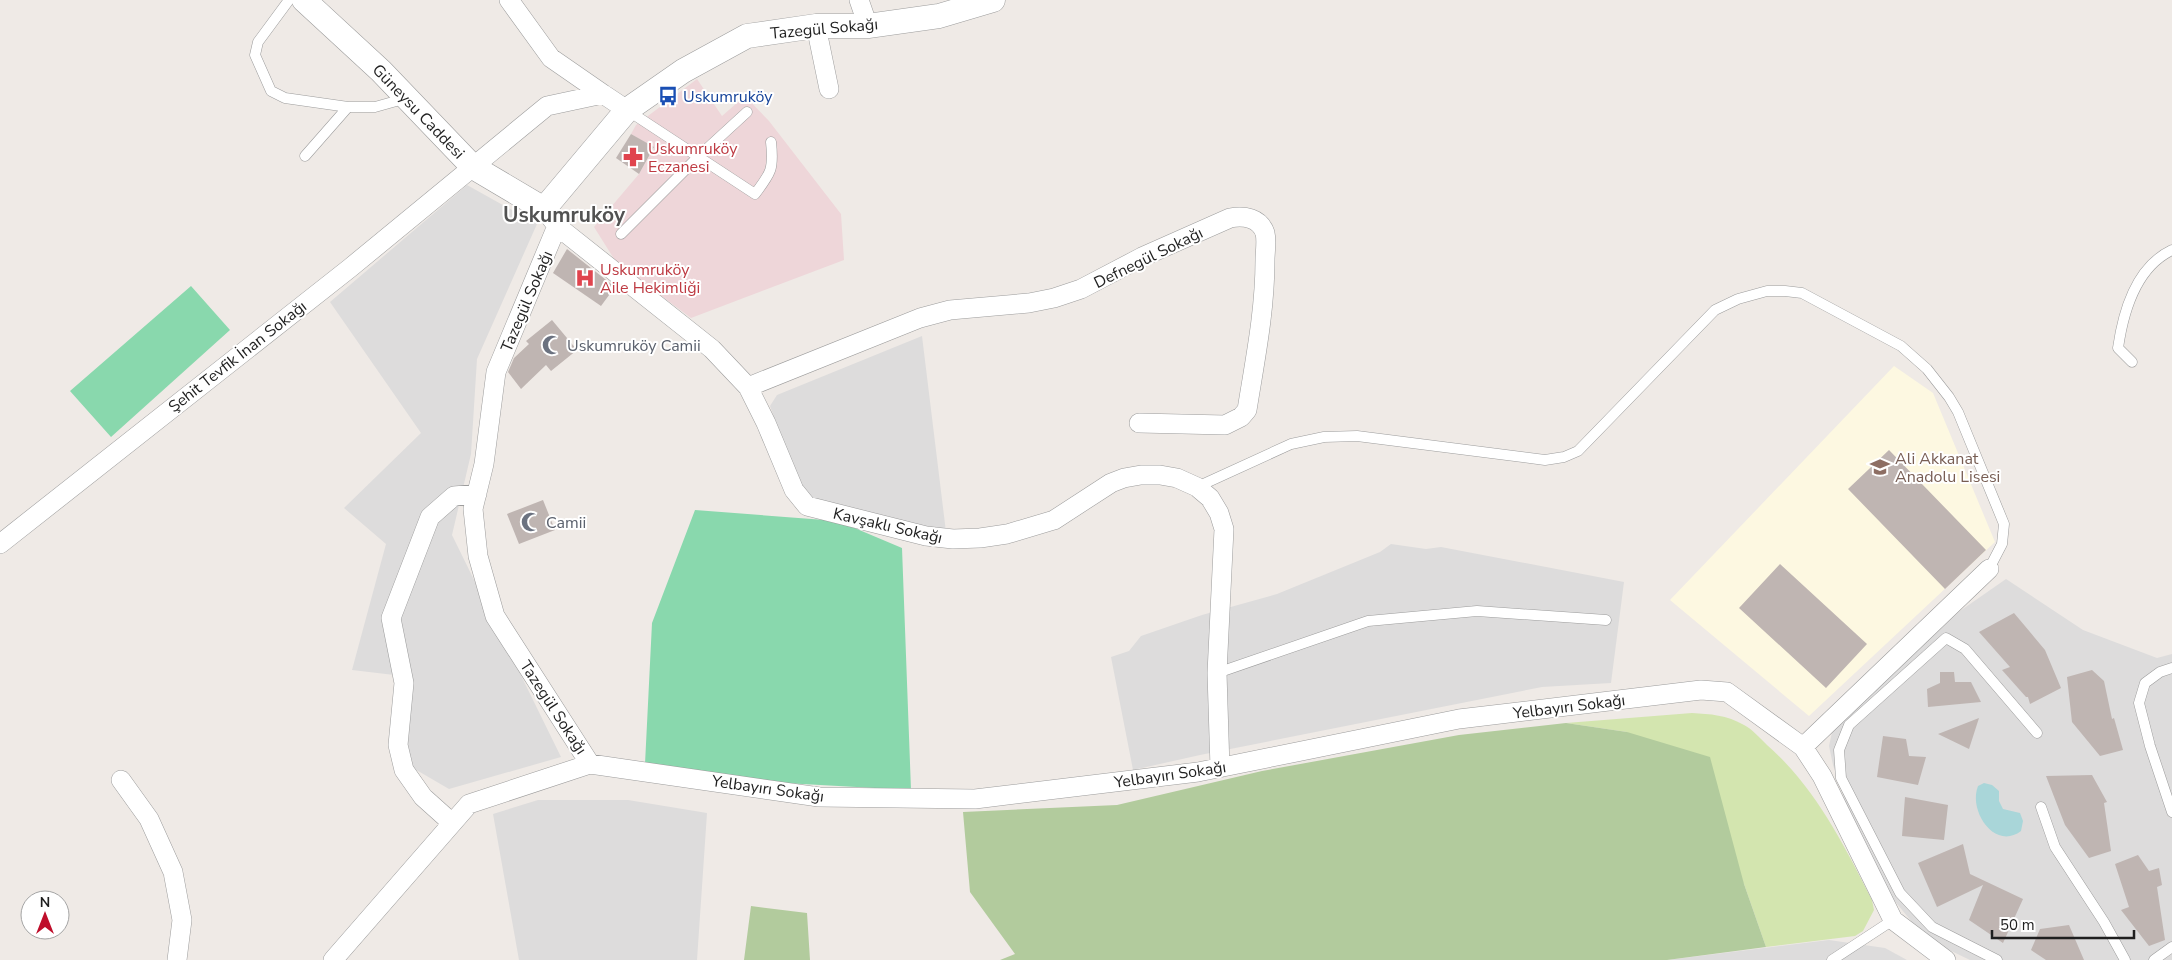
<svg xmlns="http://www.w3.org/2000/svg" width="2172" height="960" font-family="'Nunito Sans',sans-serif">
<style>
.residential{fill:#dddcdc}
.commercial{fill:#eed6d9}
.education{fill:#fdf8e1}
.grass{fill:#d3e5af}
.forest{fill:#b2cb9d}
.pitch{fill:#89d8ad}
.water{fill:#a9d6d9}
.building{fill:#bfb5b2}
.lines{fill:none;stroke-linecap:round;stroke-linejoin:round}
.service-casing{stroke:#9c9c9c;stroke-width:11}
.minor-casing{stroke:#9c9c9c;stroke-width:20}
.tertiary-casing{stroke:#9c9c9c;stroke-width:25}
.service{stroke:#fff;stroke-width:10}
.minor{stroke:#fff;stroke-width:19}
.tertiary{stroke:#fff;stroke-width:24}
.labels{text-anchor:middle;stroke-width:4;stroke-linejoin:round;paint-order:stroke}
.street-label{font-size:16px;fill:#1f1f1f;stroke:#fff}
.transit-label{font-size:16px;fill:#164399;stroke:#fff;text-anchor:start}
.health-label{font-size:16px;fill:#be3a42;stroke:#fff;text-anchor:start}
.worship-label{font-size:16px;fill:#5b616d;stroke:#fff;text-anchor:start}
.education-label{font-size:16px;fill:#785e54;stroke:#fff;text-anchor:start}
.district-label{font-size:21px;font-weight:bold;fill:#525252;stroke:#fff}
</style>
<rect width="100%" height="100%" fill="#efeae6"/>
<path class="residential" d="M467 185 537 224 477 359 471 454 452 535 561 757 449 789 401 761 411 677 352 670 386 544 344 508 421 433 330 302Z
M922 336 946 532 807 498 798 483 770 406 777 395Z
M1391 544 1426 549 1441 547 1624 582 1611 683 1542 687 1200 755 1133 770 1111 657 1129 651 1141 636 1202 615 1277 594 1380 552Z
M2006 579 2083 630 2157 658 2172 654V960H1970L1945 948 1912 922 1893 899 1848 810 1833 765 1829 746 1833 728 1960 611Z
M538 800H628L707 813 697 960H519L493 814Z
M1829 940 1885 948 1907 960H1667Z"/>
<path class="commercial" d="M697 79 722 116 745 96 769 121 841 214 844 260 691 318 616 262 594 227 639 174 654 148 631 134 636 125Z"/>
<path class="education" d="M1894 366 1933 393 1995 542 1809 716 1670 600Z"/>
<path class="grass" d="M1692 713C1710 714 1727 715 1744 725 1752 729 1760 738 1767 745 1815 787 1843 843 1872 900L1874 910 1863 931 1855 936 1766 947 1744 884 1627 732 1566 723Z"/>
<path class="forest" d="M1566 723 1627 732 1710 757 1744 884 1766 947 1667 960H1000L1015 954 970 892 963 812 1117 805 1262 771 1459 735Z
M751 906 807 913 810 960H744Z"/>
<path class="pitch" d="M191 286 230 330 111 437 70 391Z
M695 510 838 521 902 548 911 790 784 783 645 764 652 623Z"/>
<path class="water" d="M1984 783 1992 785 1999 791V801L2003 809 2020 813 2023 821 2021 831C1995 851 1968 811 1978 786Z"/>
<path class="building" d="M631 134 654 147 639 174 616 158Z
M567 249 615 287 601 306 553 273Z
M552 320 577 350 551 371 546 365 521 389 508 372 514 358 529 344 526 341Z
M1889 450 1986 550 1945 589 1848 489Z
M543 500 555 530 519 544 507 514Z
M1780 564 1867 644 1826 688 1739 608Z
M2014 613 2045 650 2061 688 2030 704 2028 697H2026L2002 670 2010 667 1979 632Z
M2092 670 2104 681 2112 719 2114 718 2123 750 2100 756 2072 722 2067 677Z
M1940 672H1954L1955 682H1971L1981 702 1928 707 1927 689 1940 683Z
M1979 718 1969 749 1938 734Z
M1883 736 1906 739 1909 756 1926 757 1918 785 1877 777Z
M2092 775 2107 802 2104 803 2111 851 2089 858 2065 825 2046 776Z
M1905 797 1948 805 1944 840 1902 836Z
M1963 844 1970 874 2023 899 2003 943 1969 920 1983 885 1937 907 1918 863Z
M2138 855 2149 871 2159 868 2162 885 2157 887 2165 940 2149 946 2121 910 2129 907 2115 864Z
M2069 925 2084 960H2046L2031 950 2040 929Z"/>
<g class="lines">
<defs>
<path id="service" d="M289 0 258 42 255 55 271 91 285 98 348 107H375L407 98
M627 110 755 194C771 173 774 169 771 142
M305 156 348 107
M621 234 699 156 747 112
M2132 362 2118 348C2123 313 2136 267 2172 250
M1197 487 1291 444 1324 437 1357 436 1545 460 1564 457 1578 451 1715 310 1738 299 1767 291H1785L1802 293 1901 346 1927 369 1949 397 1958 412 2004 524 2002 544 1989 569
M2172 668 2160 672 2145 683 2139 703 2150 746 2172 812
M1217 673 1368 621 1477 611 1606 620
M2041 807 2055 847 2104 922 2125 960
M1832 960 1893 920
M1997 960 1932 927 1900 893 1841 778 1839 750 1849 725 1946 638 1965 649 2037 733
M2154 960 2172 947"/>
<path id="minor" d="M509 0 551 58 603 94
M859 0 868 26
M816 26 829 89
M551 218 557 226 496 372 484 464 473 509 478 556 495 616 590 764
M557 226 712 349 748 387 766 423 794 490 807 506 926 536 953 539 980 538 1007 534 1054 520 1111 483 1124 478 1141 475H1160L1177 478 1197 487 1210 498 1219 513 1224 529 1217 673 1220 768
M748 387 920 318 950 310 1029 303 1054 298 1081 289 1142 257 1230 218C1244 215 1260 218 1265 233 1267 241 1265 252 1265 260 1265 311 1255 360 1247 410L1241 417 1225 425 1139 423
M0 544 350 268 547 106 603 94 627 110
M1803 747 1989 569
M121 780 149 819 173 872 182 920 177 960
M452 823 423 797 404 770 398 745 404 683 391 618 430 517 454 496 477 494
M333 960 469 804 590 764 819 797 975 799 1198 772 1459 719 1701 690 1727 692 1803 747 1822 776 1893 920 1946 960"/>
<path id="tertiary" d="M304 0 381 71 473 167 544 209 627 110 683 71 747 36 816 26H868L939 16 993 0"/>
</defs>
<use href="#service" class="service-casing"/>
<use href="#minor" class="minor-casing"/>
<use href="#tertiary" class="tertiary-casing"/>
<use href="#service" class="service"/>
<use href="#minor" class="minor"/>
<use href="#tertiary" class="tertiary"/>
</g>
<defs>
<symbol id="bus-bare" viewBox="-9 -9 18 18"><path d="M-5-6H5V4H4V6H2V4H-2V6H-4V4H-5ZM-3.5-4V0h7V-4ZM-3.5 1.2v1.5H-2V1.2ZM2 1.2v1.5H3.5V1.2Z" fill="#1a4fb4" stroke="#fff" stroke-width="2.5" paint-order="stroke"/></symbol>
<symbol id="pharmacy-bare" viewBox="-9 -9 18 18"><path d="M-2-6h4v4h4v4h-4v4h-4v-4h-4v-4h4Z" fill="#e0444e" stroke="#fff" stroke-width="2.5" paint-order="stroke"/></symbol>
<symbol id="hospital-bare" viewBox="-9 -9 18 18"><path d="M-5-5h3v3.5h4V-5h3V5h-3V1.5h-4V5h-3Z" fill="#e0444e" stroke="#fff" stroke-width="2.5" paint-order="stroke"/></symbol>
<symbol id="mosque-bare" viewBox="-9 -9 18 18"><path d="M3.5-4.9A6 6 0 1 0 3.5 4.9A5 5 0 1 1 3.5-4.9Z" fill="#6b7280" stroke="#fff" stroke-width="2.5" paint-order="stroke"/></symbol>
<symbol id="school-bare" viewBox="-9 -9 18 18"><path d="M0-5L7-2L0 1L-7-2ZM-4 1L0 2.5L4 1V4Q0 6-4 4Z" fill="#8d6e63" stroke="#fff" stroke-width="2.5" paint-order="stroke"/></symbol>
</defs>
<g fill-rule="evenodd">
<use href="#bus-bare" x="654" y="82" width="28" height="28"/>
<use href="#pharmacy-bare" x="619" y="143" width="28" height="28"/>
<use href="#hospital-bare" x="571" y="264" width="28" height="28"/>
<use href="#mosque-bare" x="538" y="331" width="28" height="28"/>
<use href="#school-bare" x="1866" y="453" width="28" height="28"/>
<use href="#mosque-bare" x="517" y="508" width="28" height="28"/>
</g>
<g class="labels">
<g class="street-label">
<text transform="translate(824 28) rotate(-5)" y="6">Tazegül Sokağı</text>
<text transform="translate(419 111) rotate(46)" y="6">Güneysu Caddesi</text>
<text transform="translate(1148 257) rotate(-26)" y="6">Defnegül Sokağı</text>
<text transform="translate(526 301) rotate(-67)" y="6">Tazegül Sokağı</text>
<text transform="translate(237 356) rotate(-38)" y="6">Şehit Tevfik İnan Sokağı</text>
<text transform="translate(888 525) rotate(13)" y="6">Kavşaklı Sokağı</text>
<text transform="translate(1569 706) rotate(-7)" y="6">Yelbayırı Sokağı</text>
<text transform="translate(554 707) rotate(57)" y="6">Tazegül Sokağı</text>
<text transform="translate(1170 774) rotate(-8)" y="6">Yelbayırı Sokağı</text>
<text transform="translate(768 788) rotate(8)" y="6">Yelbayırı Sokağı</text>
</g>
<g class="transit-label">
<text x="683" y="102">Uskumruköy</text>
</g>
<g class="health-label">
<text x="648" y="154">Uskumruköy<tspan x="648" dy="18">Eczanesi</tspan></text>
<text x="600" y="275">Uskumruköy<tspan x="600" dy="18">Aile Hekimliği</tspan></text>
</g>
<g class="worship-label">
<text x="567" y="351">Uskumruköy Camii</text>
<text x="546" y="528">Camii</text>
</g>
<g class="education-label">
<text x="1895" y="464">Ali Akkanat<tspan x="1895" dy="18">Anadolu Lisesi</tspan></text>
</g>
<g class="district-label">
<text x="564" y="222">Uskumruköy</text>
</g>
</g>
<g transform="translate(45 915)"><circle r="24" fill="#ffffff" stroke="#a5a5a5"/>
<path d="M0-4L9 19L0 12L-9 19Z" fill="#bf0e2b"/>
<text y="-8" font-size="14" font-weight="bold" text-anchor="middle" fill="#1f1f1f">N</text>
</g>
<path d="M1992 930v8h142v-8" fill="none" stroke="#1f1f1f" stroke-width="2.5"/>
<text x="2000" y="930" font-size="15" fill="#1f1f1f" stroke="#ffffff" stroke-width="4" paint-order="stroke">50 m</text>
</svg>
